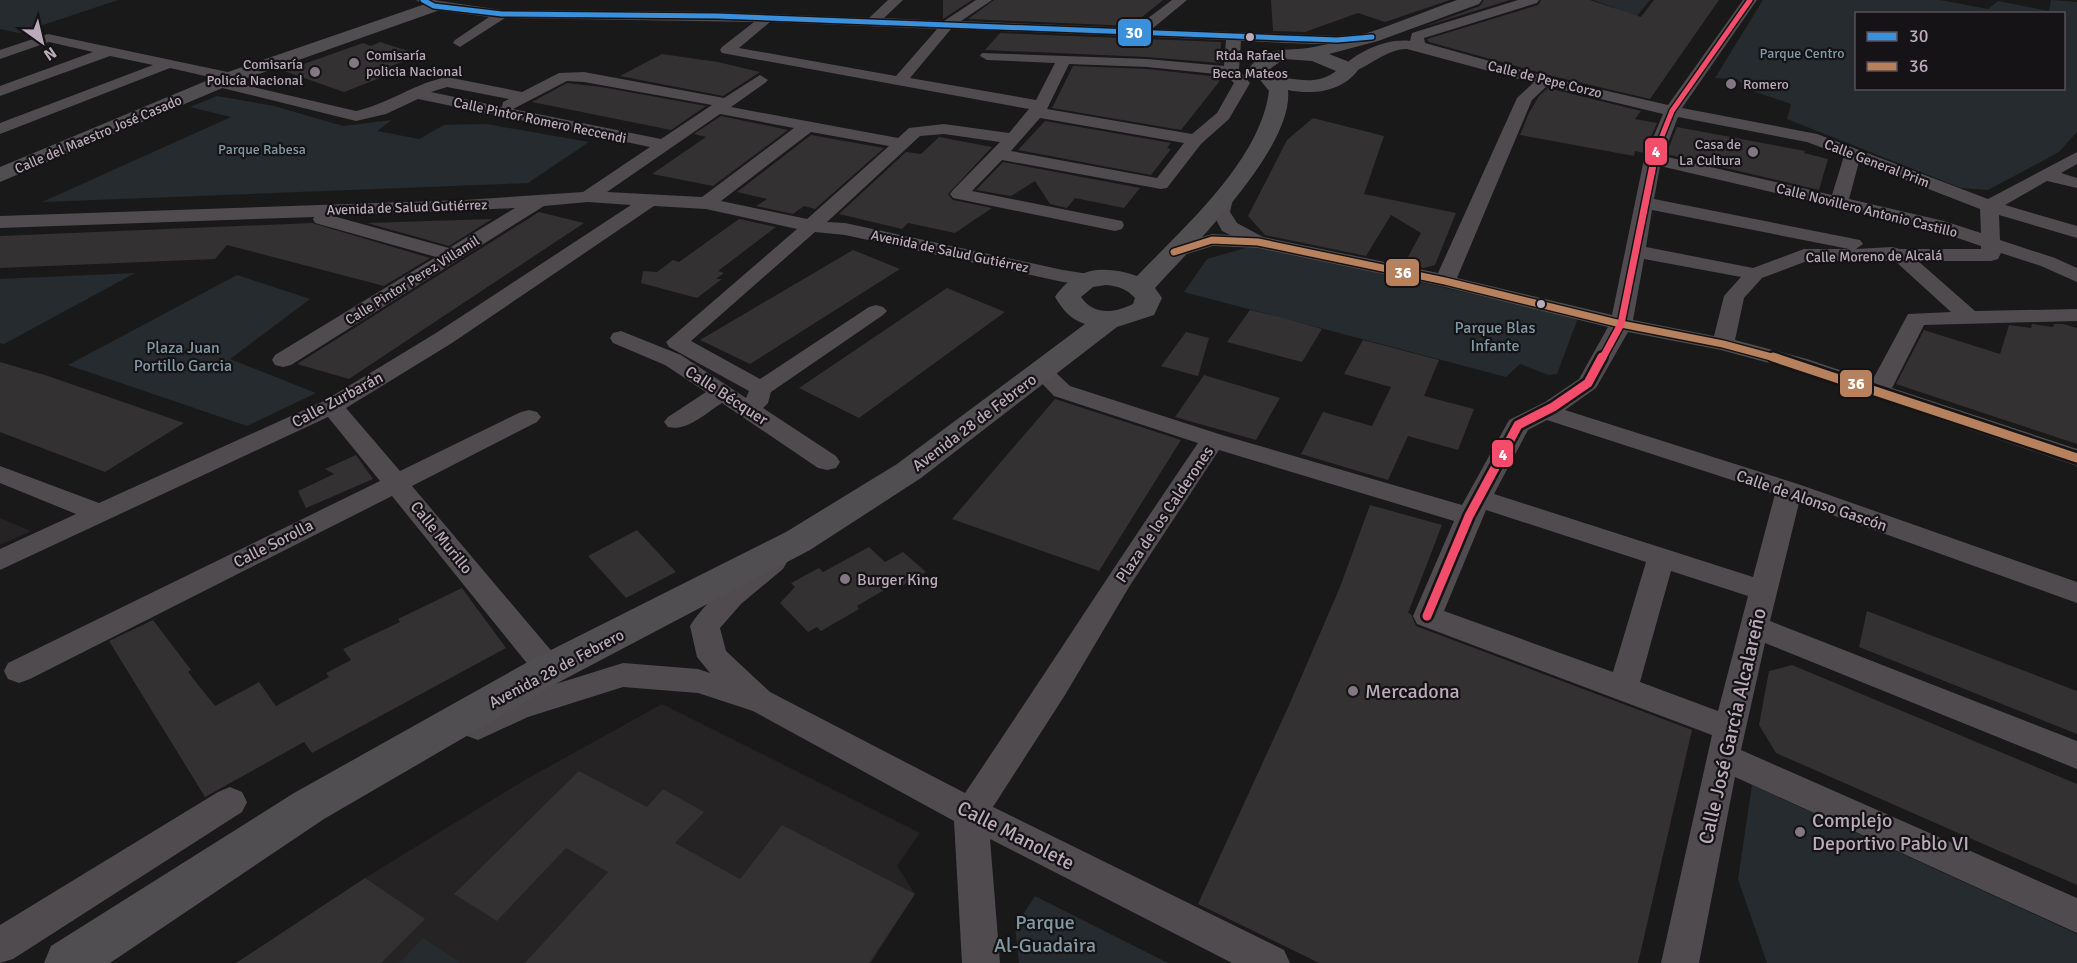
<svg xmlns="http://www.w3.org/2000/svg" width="2077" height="963" font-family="Signika,sans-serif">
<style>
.built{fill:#252324}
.green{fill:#262b2f;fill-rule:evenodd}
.building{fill:#333132}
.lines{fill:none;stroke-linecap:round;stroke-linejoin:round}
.street{fill:#4f4b4f;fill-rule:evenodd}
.secondary{fill:#514e51;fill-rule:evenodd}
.bus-1-casing{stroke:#151315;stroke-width:8}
.bus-2-far1-casing{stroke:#151315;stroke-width:10}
.bus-2-casing{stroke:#151315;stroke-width:14}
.bus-3-far2-casing{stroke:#151315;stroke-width:8}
.bus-3-far1-casing{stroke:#151315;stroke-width:10}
.bus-3-casing{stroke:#151315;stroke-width:14}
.bus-1{stroke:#3a90db;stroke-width:5}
.bus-2-far1{stroke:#b6815c;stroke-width:7}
.bus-2{stroke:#b6815c;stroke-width:9}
.bus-3-far2{stroke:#f44d6c;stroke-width:5}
.bus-3-far1{stroke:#f44d6c;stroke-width:7}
.bus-3{stroke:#f44d6c;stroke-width:9}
.bus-dot{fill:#baaaba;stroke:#151315;stroke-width:2}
.poi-dot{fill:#827782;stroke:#151315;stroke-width:2}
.labels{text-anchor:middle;stroke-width:4.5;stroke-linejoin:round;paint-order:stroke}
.far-park-label{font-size:14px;fill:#8199a5;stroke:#151315}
.bus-label{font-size:14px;fill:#baaaba;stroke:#151315}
.far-poi-label{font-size:14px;fill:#baaaba;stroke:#151315;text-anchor:start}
.far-street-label{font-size:14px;fill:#baaaba;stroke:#151315}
.park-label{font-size:16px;fill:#8199a5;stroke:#151315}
.street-label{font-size:16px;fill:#baaaba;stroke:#151315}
.poi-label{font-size:16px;fill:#baaaba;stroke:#151315;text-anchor:start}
.near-poi-label{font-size:20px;fill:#baaaba;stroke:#151315;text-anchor:start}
.near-street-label{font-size:20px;fill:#baaaba;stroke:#151315}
.near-park-label{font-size:20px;fill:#8199a5;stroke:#151315}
.line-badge{stroke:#151315;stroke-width:2}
.badge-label{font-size:16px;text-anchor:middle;font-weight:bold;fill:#fff}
</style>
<rect width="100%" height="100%" fill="#191919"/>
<path class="built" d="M0 518 31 531 0 545Z
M662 704 920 833 897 866 915 894 871 963H237L365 878 523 781Z"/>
<path class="green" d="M0 0H118L19 33 0 29Z
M1593 0H1650L1628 27 1607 13 1615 8Z
M1763 0H1940L1988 9 1998 1 2049 11 2051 0 2077 2V132L2059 152 1988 190 1961 188 1787 119 1791 104 1741 87 1742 84 1737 79 1715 78ZM1856 14H2064V88H1856Z
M217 96 274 106 343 126 392 120 377 131 419 139 444 125 486 124 589 142 528 183 42 202 231 117 190 107Z
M1256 245 1578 318 1557 374 1548 375 1520 364 1506 377 1184 292 1207 259Z
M135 273 4 344 0 343V279Z
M237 275 310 299 230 359 316 393 247 426 68 365Z
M1752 785 2077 934V963H1767L1738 879Z
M1035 896 1168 963H1019L1015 927Z
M423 938 461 963H399Z"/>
<path class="building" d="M943 0H972L943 19Z
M994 0H1163L1131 26 968 19Z
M1271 0H1450L1385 22 1358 13 1305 32 1273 31Z
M1484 0H1510L1420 28 1480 6Z
M1541 0H1590L1641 17 1654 0H1719L1650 99 1552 76 1429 42 1427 39 1538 5Z
M1000 33 1221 42 1220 63 1147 57 985 50Z
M380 42 421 55 378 71 390 74 344 92 284 71 363 43 371 46Z
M662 54 718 62 760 72 723 96 620 76Z
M1073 66 1147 69 1219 77V82L1181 130 1052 108Z
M567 83 601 87 706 106 671 130 532 102Z
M1548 88 1641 111 1635 119 1657 123 1644 153 1635 151 1634 156 1520 135 1529 113 1539 96Z
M721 116 788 130 713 186 652 174 706 137 694 134Z
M1313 118 1384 136 1364 194 1456 213 1435 265 1424 268 1404 264 1421 233 1391 215 1366 256 1265 235 1248 216 1287 140Z
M1045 121 1171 143 1167 148 1171 149 1151 175 1018 150Z
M1677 127 1805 151 1804 153 1828 159 1819 190 1666 154Z
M811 135 884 148 815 209 804 206 793 214 756 206 767 199 737 192Z
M939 137 992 147 948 194 953 200 992 208 955 233 908 223 902 229 839 214 906 152 921 154Z
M1003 162 1140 188 1124 208 1075 198 1067 208 1050 204 1035 181 1011 196 976 190Z
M539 212 584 223 349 379 297 364Z
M492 219 449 246 367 223Z
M739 219 776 227 718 271 724 273 716 279H722L697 298 641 283 643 271 657 272 673 260 679 262Z
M312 223 430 258 384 286 227 245 215 259 0 268V236Z
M853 250 900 269 750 364 700 340Z
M947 288 1005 312 859 418 799 388Z
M1250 310 1280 317 1322 329 1302 362 1227 342Z
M2032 324 2053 327 2054 324H2063L2077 328V444L1896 384 1924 330 2000 354 2009 325 2031 328Z
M1186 332 1209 338 1198 376 1161 366Z
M1363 340 1439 360 1424 396 1474 409 1458 450 1408 436 1388 480 1301 454 1323 412 1372 426 1391 387 1344 374Z
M0 362 45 375 184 423 105 472 0 432Z
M1204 375 1280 398 1256 440 1175 417Z
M1055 399 1181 440 1099 571 952 519Z
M356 455 373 479 306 508 298 491 334 474 325 469Z
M1370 505 1442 525 1408 613 1411 614 1416 626 1692 730 1638 963H1319L1198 904 1290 703 1340 587Z
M637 530 676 572 626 598 588 556Z
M869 547 885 562 903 552 926 572 900 587 896 583 857 606 859 609 821 631 817 627 808 632 780 603 795 587 791 583 819 568 823 572Z
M462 588 506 648 312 753 304 742 205 797 109 641 153 620 191 670 188 672 215 706 259 682 276 706 329 677 326 673 351 660 343 649 400 622 398 619Z
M1867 611 2077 691V734L1859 647Z
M1792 665 2077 784V885L1776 753 1759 725 1769 671Z
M579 771 647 807 663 789 704 812 675 843 740 879 782 825 915 894 869 963H525L608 872 566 848 497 921 454 894Z
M365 878 425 919 381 963H236Z"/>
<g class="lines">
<path class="street" d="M416 0H433L502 10 717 12 869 18 888 0H903L884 18 944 21 976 0H992L961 21 1135 28 1172 0H1187L1152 29 1337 36 1372 33 1379 37C1367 50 1263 41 1241 41L1239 70 1250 83 1229 119 1201 144 1167 188 1161 189 1002 160 972 191 1122 221 1124 225 1122 229 1115 231 953 198 950 194 953 190 1000 142 944 134 920 136 827 222 845 223 1063 270 1095 275 1098 279 1095 283 1088 285 1063 282 845 235 815 232 691 341 760 379 869 307 876 305 883 307 887 311 883 315 771 392 768 403 763 408 836 456 840 462 836 468 827 470 818 468 722 403C706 413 687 432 668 427L664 422 668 417 706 392 665 365 613 343 610 338 613 333 621 331 681 355 746 398 749 391 669 347 666 342 797 229 706 209 654 206 452 343 346 408 400 471 521 412 529 410 537 412 541 417 537 422 412 486 560 661 564 669 560 677 549 681 538 677 392 496 30 679 19 683 8 679 4 671 8 663 380 481 328 417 0 570V549L76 514 0 483V466L99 503 324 401 436 333 631 205 588 202 544 206 291 365 283 367 275 365 272 360 275 355 436 257 315 223 313 219 314 217 0 228V216L464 200 583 192 650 147 418 99 386 114 356 121 214 86 211 83 218 79 170 68 0 134V123L153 65 110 56 0 96V86L93 52 49 42 0 59V50L48 34 237 74 240 77 232 82 356 111C388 104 415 83 447 77L522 92 559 73 584 72 724 98 760 75 768 80 765 83 731 107 898 138 909 128 944 124 1009 133 1029 109 722 53 720 50 722 47 754 22 505 18 460 47 453 43 455 40 489 17 434 10ZM770 22 937 29 896 76 739 48ZM951 29 1226 40 1224 66 1147 59 982 53 980 56 987 60 1055 63 1036 100 910 78ZM1069 64 1147 67 1226 75 1234 83 1217 113 1192 134 1047 109ZM567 81 584 82 712 105 661 139 513 109ZM447 87 509 99 503 102 502 107 431 92ZM720 114 794 128 702 197 607 192ZM1040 118 1184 143 1157 178 1011 151ZM811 132 889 146 807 219 721 201ZM515 208 449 248 333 216Z
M1518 0H1539L1537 3 1424 38 1425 43 1547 77 1668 105 1743 0H1757L1682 108 1817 134 1988 199 2077 152V164L2061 173 2077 178V188L2047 181 2005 205 2077 226V238L1999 215 2000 240 2055 258 2077 268V282L2041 266 2001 253 1998 259 1991 261H1918L1975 311 2077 309V321L1924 325 1892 388 2077 449V466L1791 369 1721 350 1628 332 1596 388 1565 410 1798 484 2077 582V603L1799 503 1770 621 2077 741V769L1765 643 1741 750 2077 898V933L1735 777 1699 963H1661L1712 735 1417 624 1413 616 1454 521 1219 450 1129 587 1065 695 993 807 1284 950 1290 963H1232L990 839 1000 963H962L954 821 753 711 698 693 623 687 528 717 478 740 467 736 462 727 467 718 507 699 623 663 698 669 710 673 697 657 690 626C700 608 746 563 765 555 771 552 776 553 783 555L787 562 783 569 741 604 720 628 726 651 770 692 965 793C1043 677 1119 559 1198 443L1054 396 1030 371 1033 366 1041 364 1049 366 1070 386 1222 435 1462 505 1509 420 1545 402 1579 379 1608 327 1445 287 1258 248 1213 246 1174 258 1167 256 1164 252 1167 248 1212 234 1230 235 1222 231 1212 212 1219 191H1231L1234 195 1230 212 1237 223 1263 237 1438 273 1517 98 1533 83 1407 49C1382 49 1358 77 1343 73L1340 70C1355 52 1387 38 1410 41L1412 33ZM1547 86 1663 114 1644 159 1612 315 1457 278 1532 100ZM1678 117 1807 142 1844 156 1832 195 1663 156ZM1859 162 1980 209 1981 233 1944 221 1849 199ZM1660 166 1931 229 1981 246V249H1900L1892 247 1856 249 1863 244 1860 240 1654 199ZM1652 210 1849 249H1804L1753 268 1646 247ZM1644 259 1741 277 1724 296 1714 336 1633 320ZM1807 261H1895L1951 312 1908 314 1872 381 1807 359 1735 340 1744 298 1762 278ZM1547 420 1775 494 1753 577 1494 494 1528 430ZM1486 510 1646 562 1613 672 1444 611ZM1671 571 1748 596 1718 711 1640 682Z
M230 787 242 792 247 802 242 812 13 959 0 963V925L218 792Z"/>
<path class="secondary" d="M1457 0H1482L1479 4 1378 41 1329 54 1347 61 1358 70C1342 92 1313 95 1288 90 1294 148 1193 246 1155 288L1162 298 1154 315 1117 327 921 478 810 550 563 680 324 819 110 963H44L51 946 294 793 535 658 786 532 897 464 1085 324C1070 319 1063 310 1055 297 1075 267 1104 265 1137 276 1184 227 1260 161 1269 91L1250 67C1265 46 1286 51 1308 48 1359 40 1409 17 1457 0ZM1284 59 1312 61 1336 71C1318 85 1298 80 1277 76L1271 68ZM1106 285C1118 286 1127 289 1135 298L1133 304C1115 313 1094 316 1081 297L1093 287Z
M434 1 440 2 443 6 440 10 239 81 0 182V167L225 73Z"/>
<defs>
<path id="bus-1" d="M423 0 434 6 502 14 717 16 1337 40 1372 37"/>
<path id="bus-2-far1" d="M1174 252 1212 240 1258 242 1445 281 1621 324 1723 344 1779 359"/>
<path id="bus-2" d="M1773 357 2077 458"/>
<path id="bus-3-far2" d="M1654 156 1672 111 1750 0"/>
<path id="bus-3-far1" d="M1602 359 1621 324 1655 155"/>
<path id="bus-3" d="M1427 616 1469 516 1518 425 1553 407 1588 383 1602 357"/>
</defs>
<use href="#bus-1" class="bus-1-casing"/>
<use href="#bus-2-far1" class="bus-2-far1-casing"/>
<use href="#bus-2" class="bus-2-casing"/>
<use href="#bus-3-far2" class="bus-3-far2-casing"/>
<use href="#bus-3-far1" class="bus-3-far1-casing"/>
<use href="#bus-3" class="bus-3-casing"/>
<use href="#bus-1" class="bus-1"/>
<use href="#bus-2-far1" class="bus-2-far1"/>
<use href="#bus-2" class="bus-2"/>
<use href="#bus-3-far2" class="bus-3-far2"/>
<use href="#bus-3-far1" class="bus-3-far1"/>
<use href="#bus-3" class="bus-3"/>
</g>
<g class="bus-dot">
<circle cx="1250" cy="37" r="5"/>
<circle cx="1541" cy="304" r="5"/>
</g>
<g class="poi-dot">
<circle cx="354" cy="63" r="6"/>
<circle cx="315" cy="72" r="6"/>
<circle cx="1731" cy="84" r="6"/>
<circle cx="1753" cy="152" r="6"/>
<circle cx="845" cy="579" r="6"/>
<circle cx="1353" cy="691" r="6"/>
<circle cx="1800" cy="832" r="6"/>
</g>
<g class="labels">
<g class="far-park-label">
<text x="1802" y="58">Parque Centro</text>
<text x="262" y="154">Parque Rabesa</text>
</g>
<g class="bus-label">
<text x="1250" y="60">Rtda Rafael<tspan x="1250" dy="18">Beca Mateos</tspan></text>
</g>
<g class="far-poi-label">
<text x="366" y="60">Comisaría<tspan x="366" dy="16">policia Nacional</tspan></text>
<text x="303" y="69" text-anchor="end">Comisaría<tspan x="303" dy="16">Policía Nacional</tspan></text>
<text x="1743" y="89">Romero</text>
<text x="1741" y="149" text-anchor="end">Casa de<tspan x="1741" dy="16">La Cultura</tspan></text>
</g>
<g class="far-street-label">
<text transform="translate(1545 79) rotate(14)" y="5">Calle de Pepe Corzo</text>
<text transform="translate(540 120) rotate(12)" y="5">Calle Pintor Romero Reccendi</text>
<text transform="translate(98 134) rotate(-23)" y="5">Calle del Maestro José Casado</text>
<text transform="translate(1877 163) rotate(21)" y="5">Calle General Prim</text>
<text transform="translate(407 207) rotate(-2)" y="5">Avenida de Salud Gutiérrez</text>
<text transform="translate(1867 210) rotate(14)" y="5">Calle Novillero Antonio Castillo</text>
<text transform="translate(950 251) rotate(12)" y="5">Avenida de Salud Gutiérrez</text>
<text transform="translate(1874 256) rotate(-1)" y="5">Calle Moreno de Alcalá</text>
<text transform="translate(412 280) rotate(-32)" y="5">Calle Pintor Perez Villamil</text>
</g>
<g class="park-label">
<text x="1495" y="333">Parque Blas<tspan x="1495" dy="18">Infante</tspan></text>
<text x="183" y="353">Plaza Juan<tspan x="183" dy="18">Portillo Garcia</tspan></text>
</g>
<g class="street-label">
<text transform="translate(727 395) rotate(33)" y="6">Calle Bécquer</text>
<text transform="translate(337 399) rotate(-28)" y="6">Calle Zurbarán</text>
<text transform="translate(974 422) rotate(-37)" y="6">Avenida 28 de Febrero</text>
<text transform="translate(1812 500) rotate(19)" y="6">Calle de Alonso Gascón</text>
<text transform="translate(1164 514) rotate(-56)" y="6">Plaza de los Calderones</text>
<text transform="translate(442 537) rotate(51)" y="6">Calle Murillo</text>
<text transform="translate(273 543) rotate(-27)" y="6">Calle Sorolla</text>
<text transform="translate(556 668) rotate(-28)" y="6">Avenida 28 de Febrero</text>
</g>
<g class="poi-label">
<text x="857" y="585">Burger King</text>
</g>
<g class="near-poi-label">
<text x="1365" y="698">Mercadona</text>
<text x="1812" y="827">Complejo<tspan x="1812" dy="23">Deportivo Pablo VI</tspan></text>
</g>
<g class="near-street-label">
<text transform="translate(1732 726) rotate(-77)" y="7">Calle José García Alcalareño</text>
<text transform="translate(1016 835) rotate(27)" y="7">Calle Manolete</text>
</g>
<g class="near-park-label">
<text x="1045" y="929">Parque<tspan x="1045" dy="23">Al-Guadaira</tspan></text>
</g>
</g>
<g class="line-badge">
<rect x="1117" y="18" width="35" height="29" rx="6" fill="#3a90db"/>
<rect x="1644" y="137" width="24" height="29" rx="6" fill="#f44d6c"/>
<rect x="1385" y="258" width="35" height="29" rx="6" fill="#b6815c"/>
<rect x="1839" y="369" width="34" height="29" rx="6" fill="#b6815c"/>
<rect x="1491" y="439" width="23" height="29" rx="6" fill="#f44d6c"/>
</g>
<g class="badge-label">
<text x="1134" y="38">30</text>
<text x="1656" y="157">4</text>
<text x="1403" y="278">36</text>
<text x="1856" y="389">36</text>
<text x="1503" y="460">4</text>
</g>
<rect x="1855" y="12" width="210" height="78" fill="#151315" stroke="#574f57" stroke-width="1.5"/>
<rect x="1867" y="32" width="30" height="9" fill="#3a90db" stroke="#574f57" stroke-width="1.5"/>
<text x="1909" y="42" font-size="18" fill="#baaaba">30</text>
<rect x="1867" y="62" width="30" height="9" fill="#b6815c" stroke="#574f57" stroke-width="1.5"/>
<text x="1909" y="72" font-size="18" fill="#baaaba">36</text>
<g transform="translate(42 42) rotate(146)" stroke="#151315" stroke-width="4.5" paint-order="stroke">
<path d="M0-4.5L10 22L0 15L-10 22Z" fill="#baaaba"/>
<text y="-9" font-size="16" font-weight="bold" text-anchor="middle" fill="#baaaba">N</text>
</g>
</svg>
